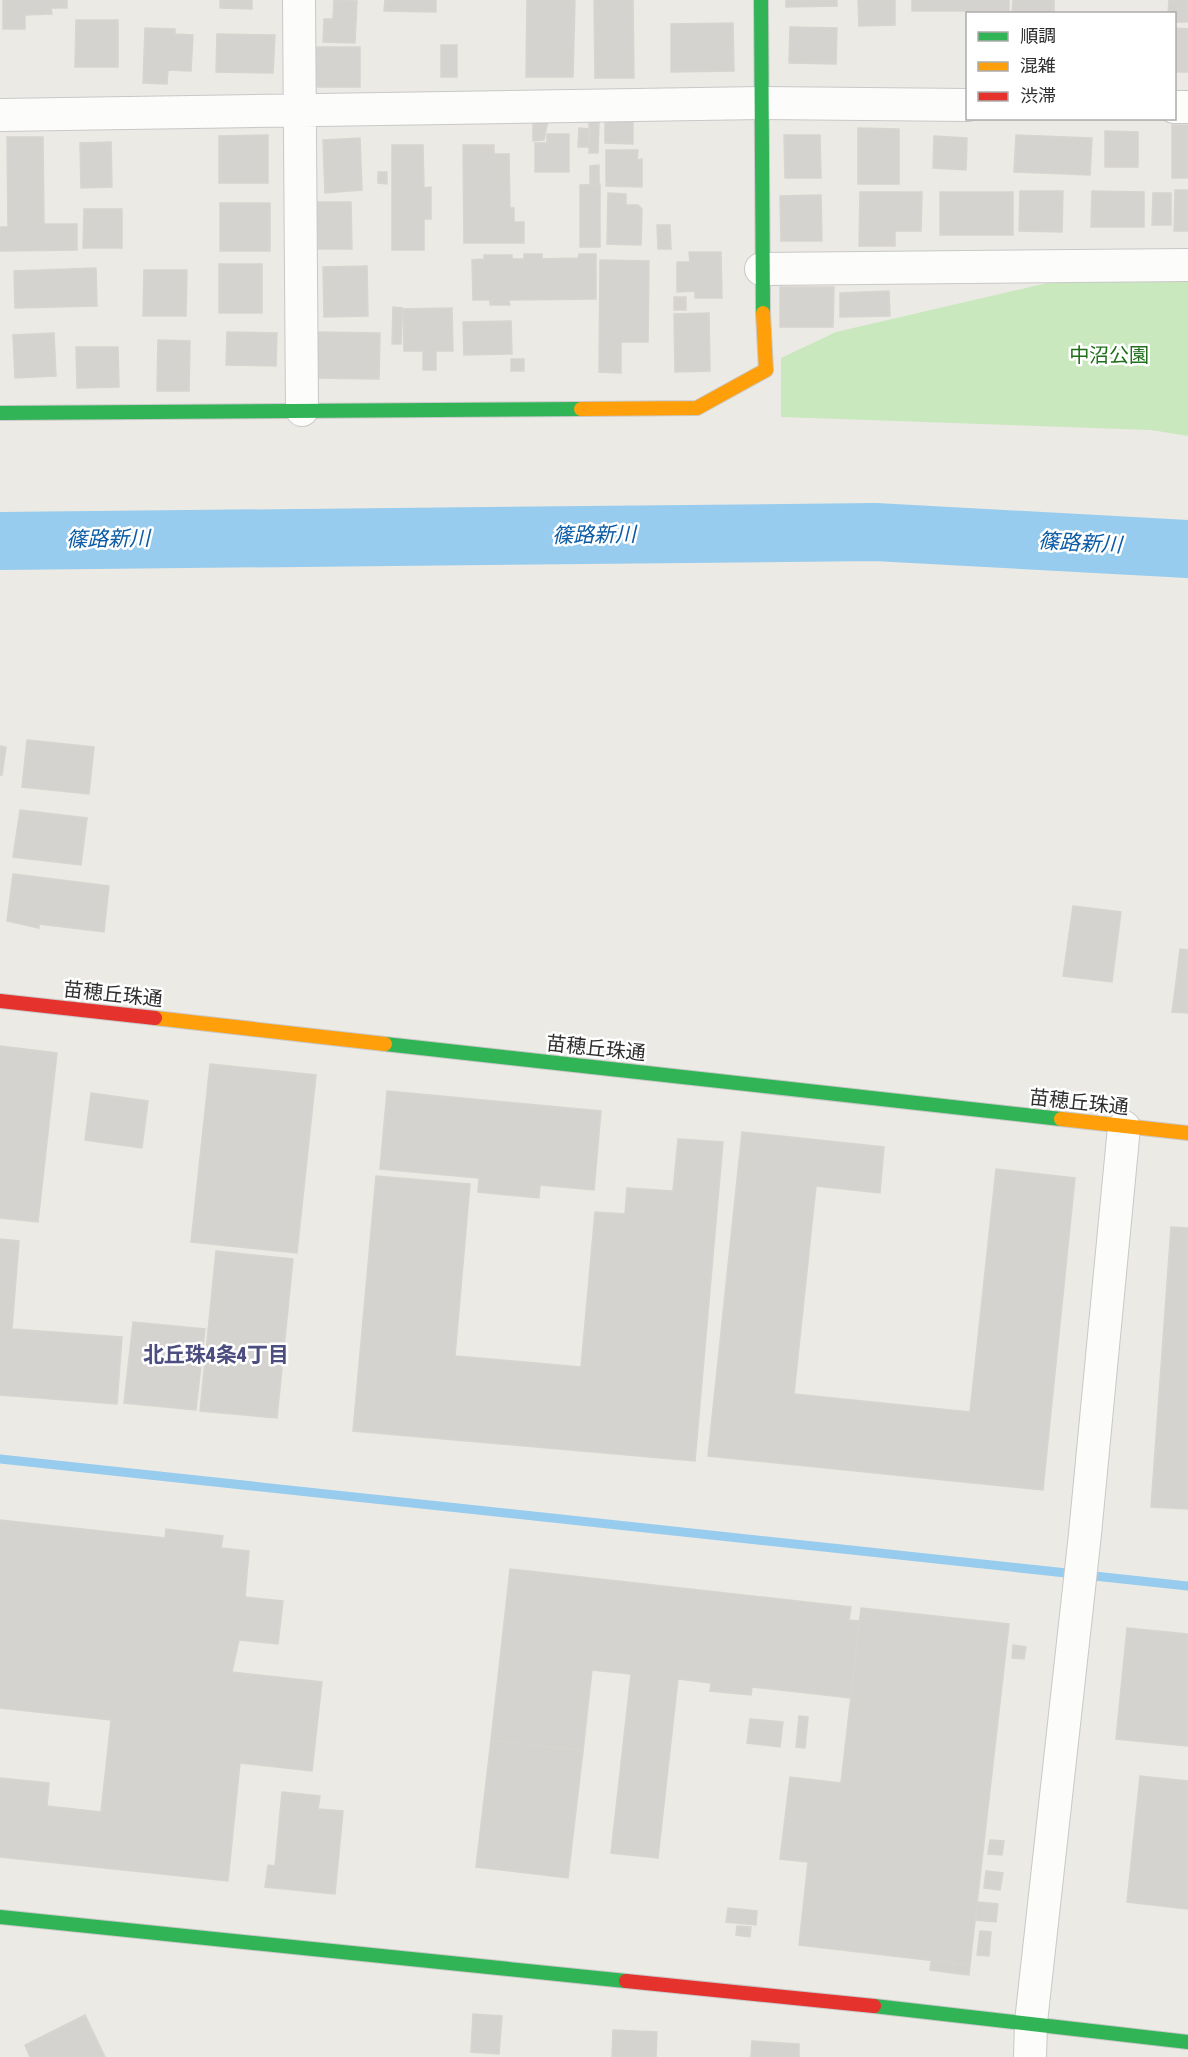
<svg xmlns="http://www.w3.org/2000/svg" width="1188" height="2057" font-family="'Asap Condensed','Noto Sans JP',sans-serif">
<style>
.green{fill:#c9e8bd}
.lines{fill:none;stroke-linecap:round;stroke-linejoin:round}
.stream{stroke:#97ccee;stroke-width:9}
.river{stroke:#97ccee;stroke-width:58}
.building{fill:#d5d3cf;stroke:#d7d5d0;stroke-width:1.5}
.street-casing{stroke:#c9c8c9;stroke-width:34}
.fast-casing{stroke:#c9c8c9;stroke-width:16}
.slow-casing{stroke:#c9c8c9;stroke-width:16}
.jam-casing{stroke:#c9c8c9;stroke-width:16}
.street{stroke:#fcfcfb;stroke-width:32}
.fast{stroke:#30b455;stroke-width:14}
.slow{stroke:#ff9f0a;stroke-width:14}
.jam{stroke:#e5322d;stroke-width:14}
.labels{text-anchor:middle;stroke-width:5;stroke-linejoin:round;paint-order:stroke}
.park-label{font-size:20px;fill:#206f1a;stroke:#fff}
.street-label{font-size:20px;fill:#2e2e2e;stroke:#fff}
.water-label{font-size:21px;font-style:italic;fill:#0b5ba5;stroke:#fff}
.neighbourhood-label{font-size:21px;font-weight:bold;fill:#4c4e80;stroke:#fff}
</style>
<rect width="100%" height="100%" fill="#eceae4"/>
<path class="green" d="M1188 280V436L1151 430 781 417V358L836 332 1052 282Z"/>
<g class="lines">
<path class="stream" d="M0 1459 1188 1586"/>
<path class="river" d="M0 541 875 532 1188 549"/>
</g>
<path class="building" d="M3 0H67V8H51L52 14 25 15V29H3Z
M220 0H252V9L220 8Z
M334 0 357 1 355 43 323 42 324 19H333Z
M385 0H436V12L384 11Z
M527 0H575L573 77H526Z
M594 0H633L634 78H595Z
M786 0H837V6L786 7Z
M858 0H895V25L859 26Z
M912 0H1009V11H912Z
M1013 0H1054V14H1012Z
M1169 0H1188V22H1174V14H1168Z
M76 20H118V67H75Z
M733 23 734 71 671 72V24Z
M790 27 837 28 836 64 789 63Z
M145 28 175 29V34L193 35 191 71 168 70 167 84 143 83Z
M1174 28 1188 29V72H1174Z
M217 34 275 35 273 73 216 72Z
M441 45H457V77H441Z
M316 47H360V87H317Z
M533 120H548L544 140 533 141Z
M605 120H633V144L605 143Z
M589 122H599L598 153H589Z
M1172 125H1188V178H1172Z
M579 128 590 129 589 147H578Z
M858 128 899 129V184H858Z
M1105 131 1138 132V167H1105Z
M547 134H569V172H535V143H547Z
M268 135V183H219V136Z
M784 135H820L821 178H785Z
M1016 135 1092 138 1090 175 1014 172Z
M934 136 967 138 966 170 933 168Z
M7 137H43L44 224H77V250L0 251V227H8Z
M360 138 362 190 325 193 323 140Z
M111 142 112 187 81 188 80 143Z
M392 145H423L424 188 431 187V219H424V250H392Z
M463 145H494V154H509L510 208H514V222H524V243H464Z
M606 150H638L637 160 642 159V187L606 186Z
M599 165V183H590V166Z
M378 172H387V184L378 183Z
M600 184V247H580V185Z
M1175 190H1188V231H1174Z
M1020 191H1063L1062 232 1019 231Z
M1092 191 1144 192V227H1091Z
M860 192H922L921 231H895V246H859Z
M940 192H1013V235H940Z
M608 193 626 194V205H638L642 209 641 245 607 244Z
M1153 193H1171V225H1152Z
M821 195 822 241H781L780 196Z
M317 202H351L352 249H318Z
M220 203H270V251H220Z
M84 209H122V248H83Z
M657 225H670L671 249H658Z
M689 252H721L722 298H695V291L677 292V262H690Z
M524 254H542V259L578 258 579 254H596V299L509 300 510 305H490V300H473L472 260 484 259V255H512V259H524Z
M600 260 649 261 648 342H621V373L599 372Z
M219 264H262V313H219Z
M367 266 368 316 324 317 323 267Z
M96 268 97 306 15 308 14 271Z
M144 270H187L186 316H143Z
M780 287H834L833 327H780Z
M889 291 890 316 840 317V293Z
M674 297H686V310H674Z
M393 307 402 308 401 344H392Z
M452 308 453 351H436V370H423V351H404L403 309Z
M709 313 710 371 675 372 674 314Z
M511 321 512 354 464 355 463 322Z
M227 332 277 333 276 366 226 365Z
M317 332 380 333 379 379 316 378Z
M54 333 56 376 15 378 13 335Z
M158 340 190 341 189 391H157Z
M76 347H118L119 387 77 388Z
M511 359H524V371H511Z
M27 740 94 747 89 794 22 787Z
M0 746 6 747 2 775H0Z
M20 810 87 818 81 865 13 857Z
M13 874 109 886 104 932 39 924V928L7 921Z
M1073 906 1121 912 1112 982 1063 976Z
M1180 949 1188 950V983L1176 982Z
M1176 982 1188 983V1013L1172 1012Z
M0 1046 57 1053 38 1222 0 1218Z
M210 1064 316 1075 297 1253 191 1242Z
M387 1091 601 1111 594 1190 540 1185 539 1198 478 1192 479 1178 380 1169Z
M91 1093 148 1101 142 1148 85 1140Z
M742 1132 884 1147 880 1193 816 1186 794 1394 970 1412 996 1169 1075 1178 1043 1490 708 1456Z
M678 1139 723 1142 695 1461 353 1431 376 1176 470 1184 455 1356 581 1367 595 1212 625 1214 627 1188 673 1191Z
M1171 1227 1188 1228V1509L1151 1507Z
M0 1239 19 1241 12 1329 122 1337 117 1404 0 1395Z
M216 1251 293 1259 277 1418 200 1411Z
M133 1322 205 1329 196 1410 124 1403Z
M0 1520 165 1538 166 1529 223 1536 221 1548 249 1551 245 1597 283 1601 278 1644 239 1640 232 1672 322 1682 312 1771 240 1763 228 1881 0 1857V1778L49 1783 47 1806 101 1812 111 1720 0 1708Z
M510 1569 851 1607 849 1620 859 1621 851 1698 752 1687 751 1695 710 1691 711 1683 678 1679 658 1858 611 1853 631 1674 592 1670 583 1751 491 1740Z
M861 1608 1009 1624 970 1965 799 1945 808 1862 780 1859 790 1777 841 1783Z
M1127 1628 1188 1634V1746L1116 1739Z
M1013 1645 1026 1647 1024 1659 1012 1658Z
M799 1716 808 1717 805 1748 796 1747Z
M750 1719 783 1722 780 1747 747 1743Z
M491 1740 583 1751 568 1878 476 1867Z
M1140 1776 1188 1781V1909L1127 1902Z
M282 1792 320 1796 318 1809 343 1811 335 1894 265 1887 268 1865 275 1866Z
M990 1840 1004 1841 1002 1855 988 1854Z
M986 1871 1003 1873 1000 1890 984 1888Z
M978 1902 998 1904 996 1922 976 1920Z
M728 1908 757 1911 756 1925 726 1922Z
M737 1926 751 1927 750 1937 736 1935Z
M980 1931 991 1932 989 1956 977 1955Z
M931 1960 953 1963 952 1973 930 1970Z
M953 1963 970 1965 969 1975 952 1973Z
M473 2014 502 2016 499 2054 471 2052Z
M85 2015 105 2057H30L25 2045Z
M613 2030 657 2032 656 2057H612Z
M752 2041 799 2044V2057H751Z"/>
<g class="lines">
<defs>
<path id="street" d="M299 0 302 410
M1174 107H1188
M0 115 762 103 968 105
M761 269 1188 265
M1030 2057 1031 2022 1085 1534 1124 1127"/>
<path id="fast" d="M761 0 763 313
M0 413 581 409
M385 1044 1061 1119
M0 1917 626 1981
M874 2006 1188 2042"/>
<path id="slow" d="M581 409 697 408 766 370 763 313
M155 1018 385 1044
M1061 1119 1188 1133"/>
<path id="jam" d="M0 1001 155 1018
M626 1981 874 2006"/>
</defs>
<use href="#street" class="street-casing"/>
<use href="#fast" class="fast-casing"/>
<use href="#slow" class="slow-casing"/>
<use href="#jam" class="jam-casing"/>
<use href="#street" class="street"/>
<use href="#fast" class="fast"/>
<use href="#slow" class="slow"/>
<use href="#jam" class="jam"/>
</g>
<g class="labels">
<g class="park-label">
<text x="1109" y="362">中沼公園</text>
</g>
<g class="street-label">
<text transform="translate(113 994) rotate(6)" y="7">苗穂丘珠通</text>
<text transform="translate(596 1048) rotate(6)" y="7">苗穂丘珠通</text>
<text transform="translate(1079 1102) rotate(6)" y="7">苗穂丘珠通</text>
</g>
<g class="water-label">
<text transform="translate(594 535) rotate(-1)" y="7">篠路新川</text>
<text transform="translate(108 539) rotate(-1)" y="7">篠路新川</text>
<text transform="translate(1080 543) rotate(3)" y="7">篠路新川</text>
</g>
<g class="neighbourhood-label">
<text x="216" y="1362">北丘珠4条4丁目</text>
</g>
</g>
<rect x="966" y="12" width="210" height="108" fill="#ffffff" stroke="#ababab" stroke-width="1.5"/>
<rect x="978" y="32" width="30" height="9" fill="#30b455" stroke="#ababab" stroke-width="1.5"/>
<text x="1020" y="42" font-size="18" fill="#2e2e2e">順調</text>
<rect x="978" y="62" width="30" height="9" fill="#ff9f0a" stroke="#ababab" stroke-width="1.5"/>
<text x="1020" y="72" font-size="18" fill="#2e2e2e">混雑</text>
<rect x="978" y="92" width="30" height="9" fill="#e5322d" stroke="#ababab" stroke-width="1.5"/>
<text x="1020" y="102" font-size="18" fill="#2e2e2e">渋滞</text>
</svg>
